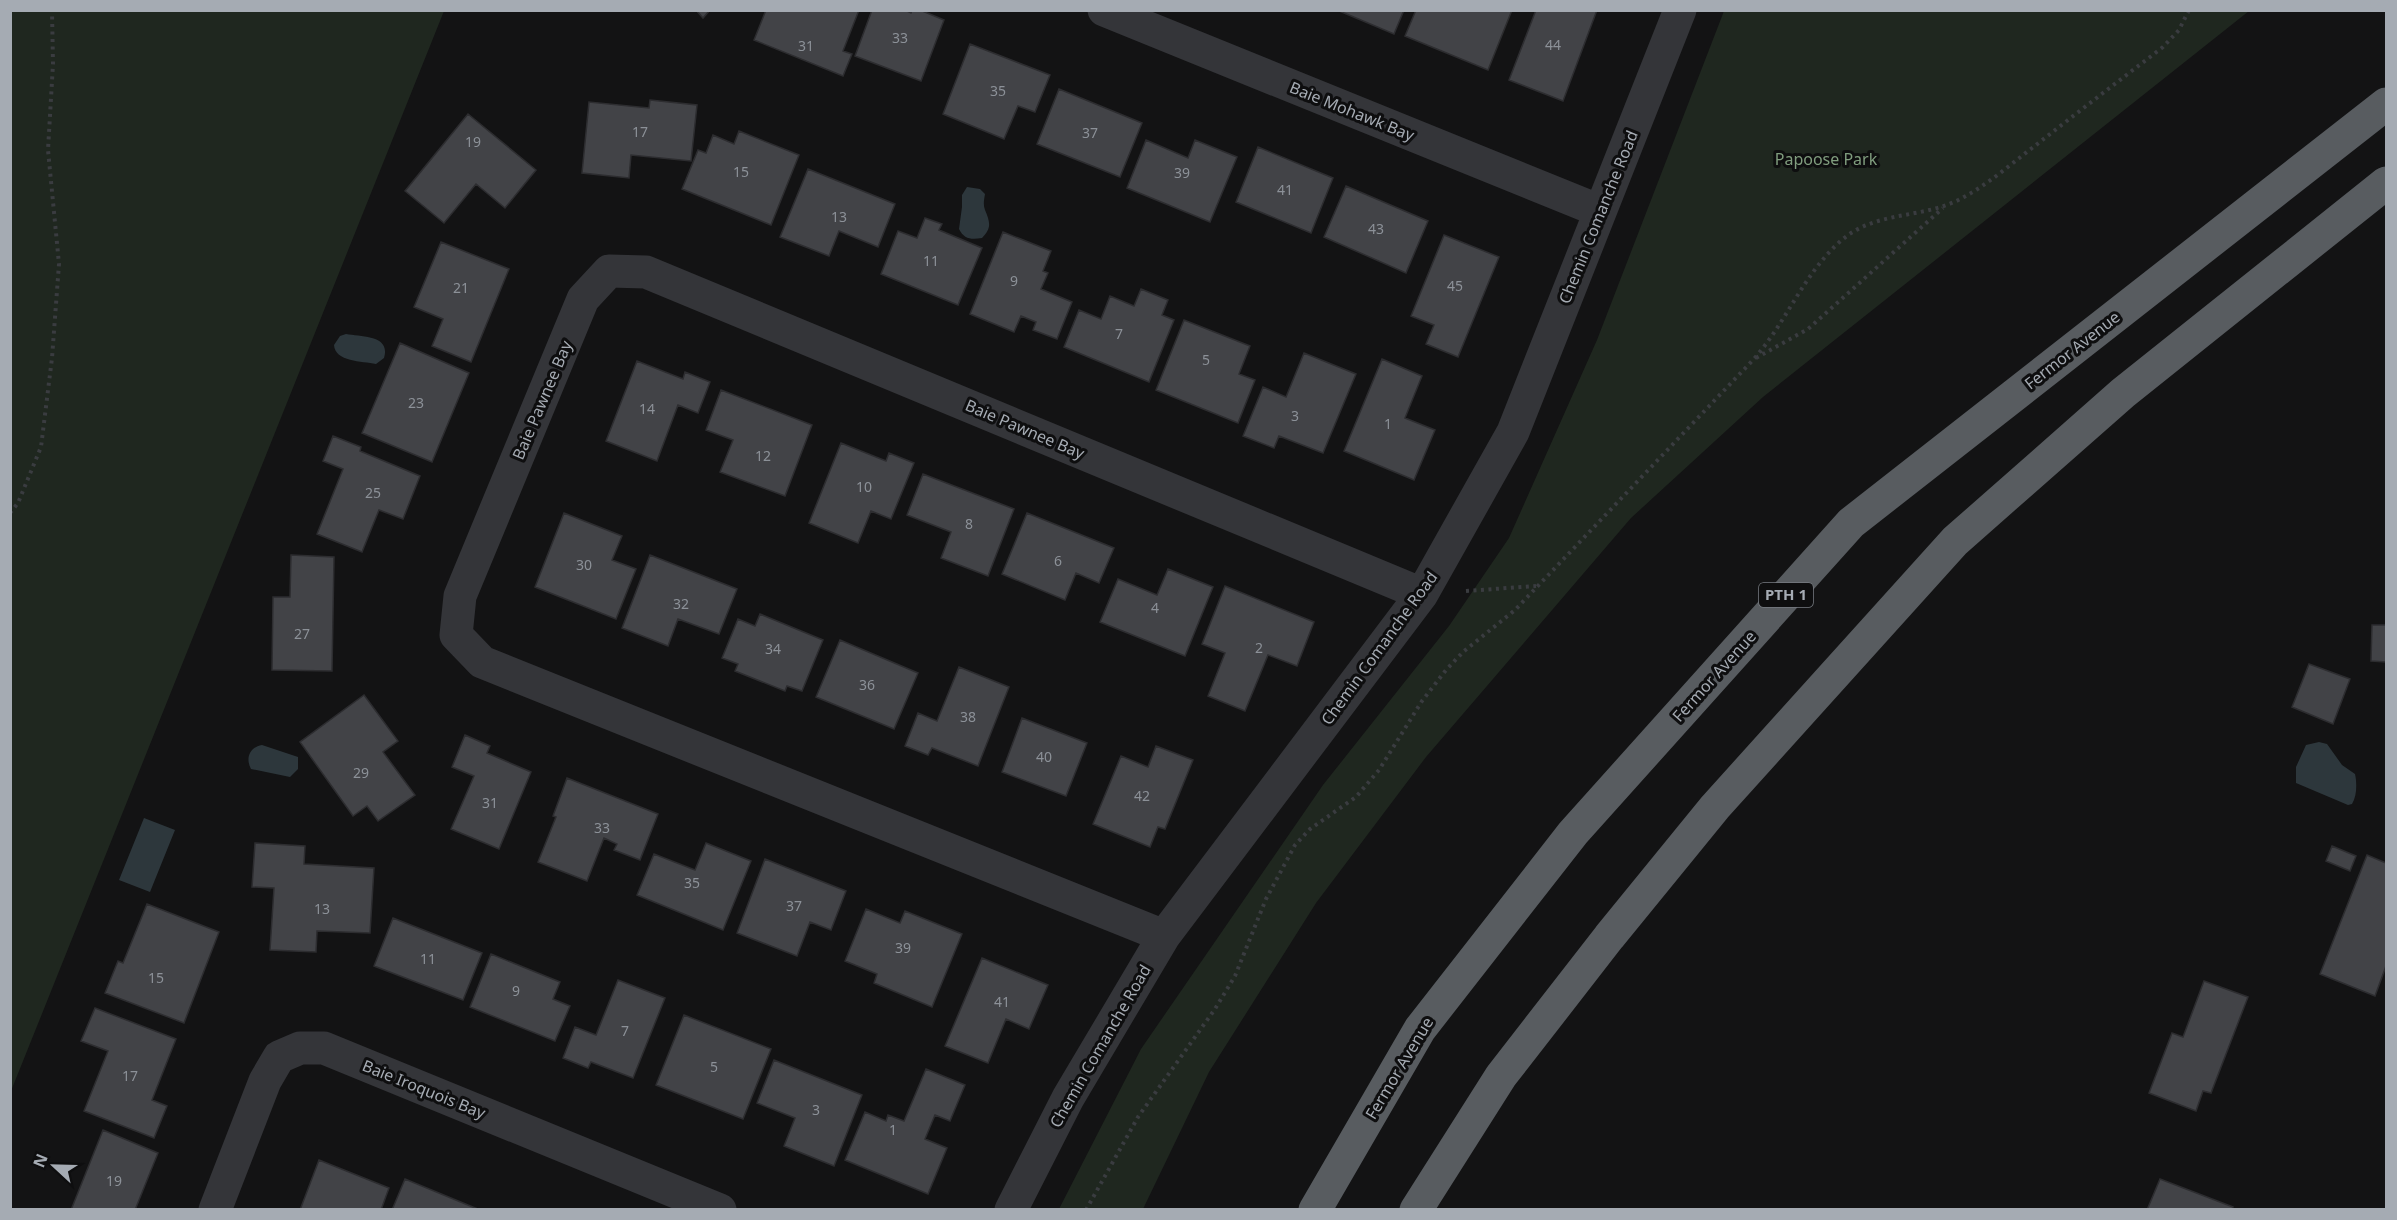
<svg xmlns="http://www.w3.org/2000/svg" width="2397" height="1220" font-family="'Noto Sans',sans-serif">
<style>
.green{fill:#1f271f}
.water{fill:#2d373c}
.building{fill:#424347;stroke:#2d2d30;stroke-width:1.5}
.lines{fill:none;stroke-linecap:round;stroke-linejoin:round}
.path{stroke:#3a3c40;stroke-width:4;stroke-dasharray:3 4.5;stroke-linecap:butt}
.minor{stroke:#343539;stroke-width:33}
.trunk{stroke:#585c60;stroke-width:33}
.labels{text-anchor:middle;stroke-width:6;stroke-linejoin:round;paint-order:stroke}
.number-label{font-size:14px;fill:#8c9198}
.shield{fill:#0e0e0f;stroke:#787c82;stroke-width:1.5}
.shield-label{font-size:15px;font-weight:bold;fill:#a5abb3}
.street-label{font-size:16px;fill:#a5abb3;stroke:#0e0e0f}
.park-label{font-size:16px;fill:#809d7e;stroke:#0e0e0f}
</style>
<rect width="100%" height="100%" fill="#131314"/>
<path class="green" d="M11 10 444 11 11 1091 10 11Z
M1724 11H2249L1763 397 1631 518 1426 757 1316 903 1209 1072 1143 1209H1059L1141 1049 1323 785 1449 626 1509 538 1597 340Z"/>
<path class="water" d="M967 187 980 189 985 194C984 200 983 205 985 210 990 222 992 228 982 238 971 240 964 239 959 229L962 207V195Z
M346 334C362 337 391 335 384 358L376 364C362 361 335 362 334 345L340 336Z
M2319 742 2327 744 2342 765 2355 774C2357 783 2357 796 2352 804L2348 805 2296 783V767L2306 745Z
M262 745 298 757V769L290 777 251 769C245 758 250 747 262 745Z
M144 818 175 830 150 892 119 880Z"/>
<path class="building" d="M696 10H710L703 18Z
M766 10H859L843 51 852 54 843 76 754 40Z
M872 10H905L911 13 912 10H920L944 20 921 81 855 56Z
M1337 10H1404L1394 34Z
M1416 10H1512L1488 70 1405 36Z
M1536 10H1597L1563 101 1509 80Z
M970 44 1050 75 1035 112 1018 106 1004 139 943 114Z
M1059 89 1142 123 1120 177 1037 144Z
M650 100 697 105 691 161 631 155 629 178 582 173 589 102 649 108Z
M468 114 536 170 505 208 476 184 444 223 405 191Z
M739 131 799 155 771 225 682 189 698 150 706 153 713 135 734 144Z
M1146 140 1188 158 1195 140 1237 157 1210 222 1127 188Z
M1258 147 1333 178 1311 233 1236 202Z
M808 169 895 204 878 247 839 231 829 256 780 237Z
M1346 186 1428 221 1406 273 1324 237Z
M925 218 942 224 939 230 982 248 958 305 881 274 898 231 917 238Z
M1003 232 1051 251 1043 271 1048 273 1041 289 1072 302 1057 339 1033 330 1036 322 1021 316 1014 332 970 314Z
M1444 235 1499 257 1458 357 1426 344 1434 325 1411 316Z
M441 242 509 269 471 362 432 346 443 319 414 307Z
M1141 289 1168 300 1162 315 1174 320 1149 382 1064 347 1079 310 1101 319 1110 296 1134 306Z
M1184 320 1250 346 1239 374 1255 380 1238 423 1156 390Z
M400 343 469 373 432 462 362 433Z
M1304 353 1356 374 1323 453 1279 436 1274 448 1243 436 1263 387 1286 397Z
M1382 359 1422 376 1405 418 1435 430 1414 480 1344 451Z
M637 361 683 379 685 372 710 382 698 413 678 405 657 461 606 441Z
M721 390 812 425 785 496 720 472 733 440 706 430Z
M333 436 361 447 360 451 420 476 403 519 379 510 362 552 317 534 343 469 323 461Z
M841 443 886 461 889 453 914 463 891 519 871 511 858 543 809 523Z
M923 474 1014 509 988 576 941 558 951 532 907 515Z
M564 513 622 536 612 560 636 569 616 619 535 587Z
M1027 513 1114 548 1099 583 1076 573 1065 600 1002 574Z
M291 555 334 557 332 671 272 670 273 597H290Z
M650 555 737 589 719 634 678 619 668 646 622 628Z
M1168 569 1213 587 1185 656 1100 622 1118 579 1157 595Z
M1225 586 1314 622 1297 666 1268 655 1245 711 1208 696 1225 653 1202 644Z
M760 614 823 640 802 691 787 686 785 691 735 671 738 664 722 658 738 619 755 626Z
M2372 625H2386V662L2371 661Z
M840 640 918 673 894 729 816 697Z
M2309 664 2350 679 2333 724 2292 707Z
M959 667 1009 687 978 766 932 748 928 755 905 746 918 713 937 721Z
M364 695 398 741 383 752 415 795 378 821 367 806 353 816 300 742Z
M1022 718 1087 743 1066 796 1002 772Z
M465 735 490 746 487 753 531 772 499 849 451 829 474 776 452 767Z
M1156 746 1193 760 1165 829 1158 827 1150 847 1093 824 1121 756 1148 767Z
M567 778 658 814 640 860 614 850 617 844 604 838 587 881 538 862 556 817 553 816Z
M255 843 305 846 304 864 374 868 370 933 317 931 316 952 270 950 274 888 252 887Z
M706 843 751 861 723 930 637 895 654 854 695 870Z
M2332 846 2356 856 2350 871 2326 861Z
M2367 855 2386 863V966L2375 996 2320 974Z
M765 859 846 891 831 930 810 922 797 956 737 933Z
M147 904 219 932 184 1023 105 993 118 961 123 963Z
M866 909 900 923 905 911 962 934 932 1007 874 983 877 974 845 961Z
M393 918 482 953 463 1000 374 966Z
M491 954 560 982 553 999 570 1006 555 1041 470 1007Z
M982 958 1048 985 1029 1029 1006 1019 988 1063 945 1046Z
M618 980 665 998 633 1078 591 1062 588 1068 563 1058 575 1027 596 1035Z
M2204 981 2248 997 2211 1093 2203 1091 2196 1111 2149 1093 2172 1033 2183 1037Z
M95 1008 176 1039 152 1100 167 1106 154 1138 84 1111 108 1051 81 1041Z
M684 1015 771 1049 743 1119 656 1085Z
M774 1060 862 1095 834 1166 784 1146 795 1118 757 1103Z
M926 1069 965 1085 950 1121 935 1115 925 1139 947 1148 928 1194 845 1160 865 1112 886 1121 888 1115 904 1121Z
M103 1130 158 1153 135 1210H71Z
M319 1160 389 1188 381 1210H300Z
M405 1179 480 1210H392Z
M2160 1179 2233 1207 2232 1210H2147Z"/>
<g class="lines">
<path class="path" d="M1756 358 1808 329 1943 208
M10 513 18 503 41 447 52 358 59 264 48 150 53 64 52 10
M1466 591 1536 586
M1086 1210 1138 1117 1215 1009 1235 976 1266 899 1295 845 1310 829 1356 797 1379 770 1422 701 1446 670 1463 652 1515 610 1753 360C1787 322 1804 272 1843 239 1878 210 1925 219 1962 198 1989 184 2012 163 2036 145 2078 112 2120 80 2163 47L2179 30 2189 10"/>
<path class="minor" d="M1104 10 1600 211
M1164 936 482 662 456 635 460 596 583 299 609 271 646 272 1422 594
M215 1210 265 1081 279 1057 300 1048H324L720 1210
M1011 1210 1068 1098 1164 936 1422 594 1513 432 1680 10"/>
<path class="trunk" d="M1315 1210 1420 1029 1573 833 1851 523 2386 104
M1416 1210 1501 1076 1609 937 1715 807 1955 541 2123 393 2386 183"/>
</g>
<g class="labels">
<g class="number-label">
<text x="900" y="43">33</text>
<text x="1553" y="50">44</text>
<text x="806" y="51">31</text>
<text x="998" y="96">35</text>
<text x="640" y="137">17</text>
<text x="1090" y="138">37</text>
<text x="473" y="147">19</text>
<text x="741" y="177">15</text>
<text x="1182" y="178">39</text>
<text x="1285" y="195">41</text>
<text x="839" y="222">13</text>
<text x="1376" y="234">43</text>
<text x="931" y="266">11</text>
<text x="1014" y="286">9</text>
<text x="1455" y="291">45</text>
<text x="461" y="293">21</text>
<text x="1119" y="339">7</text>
<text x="1206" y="365">5</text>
<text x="416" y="408">23</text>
<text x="647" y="414">14</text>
<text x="1295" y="421">3</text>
<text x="1388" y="429">1</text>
<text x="763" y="461">12</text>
<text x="864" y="492">10</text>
<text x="373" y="498">25</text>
<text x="969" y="529">8</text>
<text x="1058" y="566">6</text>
<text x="584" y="570">30</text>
<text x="681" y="609">32</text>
<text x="1155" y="613">4</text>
<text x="302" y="639">27</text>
<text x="1259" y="653">2</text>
<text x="773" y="654">34</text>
<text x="867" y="690">36</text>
<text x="968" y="722">38</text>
<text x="1044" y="762">40</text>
<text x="361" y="778">29</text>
<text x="1142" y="801">42</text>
<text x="490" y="808">31</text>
<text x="602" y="833">33</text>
<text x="692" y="888">35</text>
<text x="794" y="911">37</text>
<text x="322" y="914">13</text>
<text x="903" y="953">39</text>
<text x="428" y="964">11</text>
<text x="156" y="983">15</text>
<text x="516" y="996">9</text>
<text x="1002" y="1007">41</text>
<text x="625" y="1036">7</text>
<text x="714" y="1072">5</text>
<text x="130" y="1081">17</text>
<text x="816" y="1115">3</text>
<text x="893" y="1135">1</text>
<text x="114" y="1186">19</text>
</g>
<rect class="shield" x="1759" y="583" width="54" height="24" rx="4.5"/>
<g class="shield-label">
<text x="1786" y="600">PTH 1</text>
</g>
<g class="street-label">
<text transform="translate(1352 111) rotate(22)" y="6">Baie Mohawk Bay</text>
<text transform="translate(1598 217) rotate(-68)" y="6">Chemin Comanche Road</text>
<text transform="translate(2072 350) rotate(-38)" y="6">Fermor Avenue</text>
<text transform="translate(542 400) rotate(-67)" y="6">Baie Pawnee Bay</text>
<text transform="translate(1025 429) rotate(23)" y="6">Baie Pawnee Bay</text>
<text transform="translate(1379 648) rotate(-54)" y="6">Chemin Comanche Road</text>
<text transform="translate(1714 676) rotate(-48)" y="6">Fermor Avenue</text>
<text transform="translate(1100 1046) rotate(-60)" y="6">Chemin Comanche Road</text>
<text transform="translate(1399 1068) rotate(-59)" y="6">Fermor Avenue</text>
<text transform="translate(424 1089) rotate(22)" y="6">Baie Iroquois Bay</text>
</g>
<g class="park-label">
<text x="1826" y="165">Papoose Park</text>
</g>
</g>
<rect width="2397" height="1220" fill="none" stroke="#a5abb3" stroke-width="24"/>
<g transform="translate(54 1166) rotate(292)" stroke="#0e0e0f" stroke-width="4.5" paint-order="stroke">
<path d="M0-4.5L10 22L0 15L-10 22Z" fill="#a5abb3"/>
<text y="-9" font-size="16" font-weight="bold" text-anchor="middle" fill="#a5abb3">N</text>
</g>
</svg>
